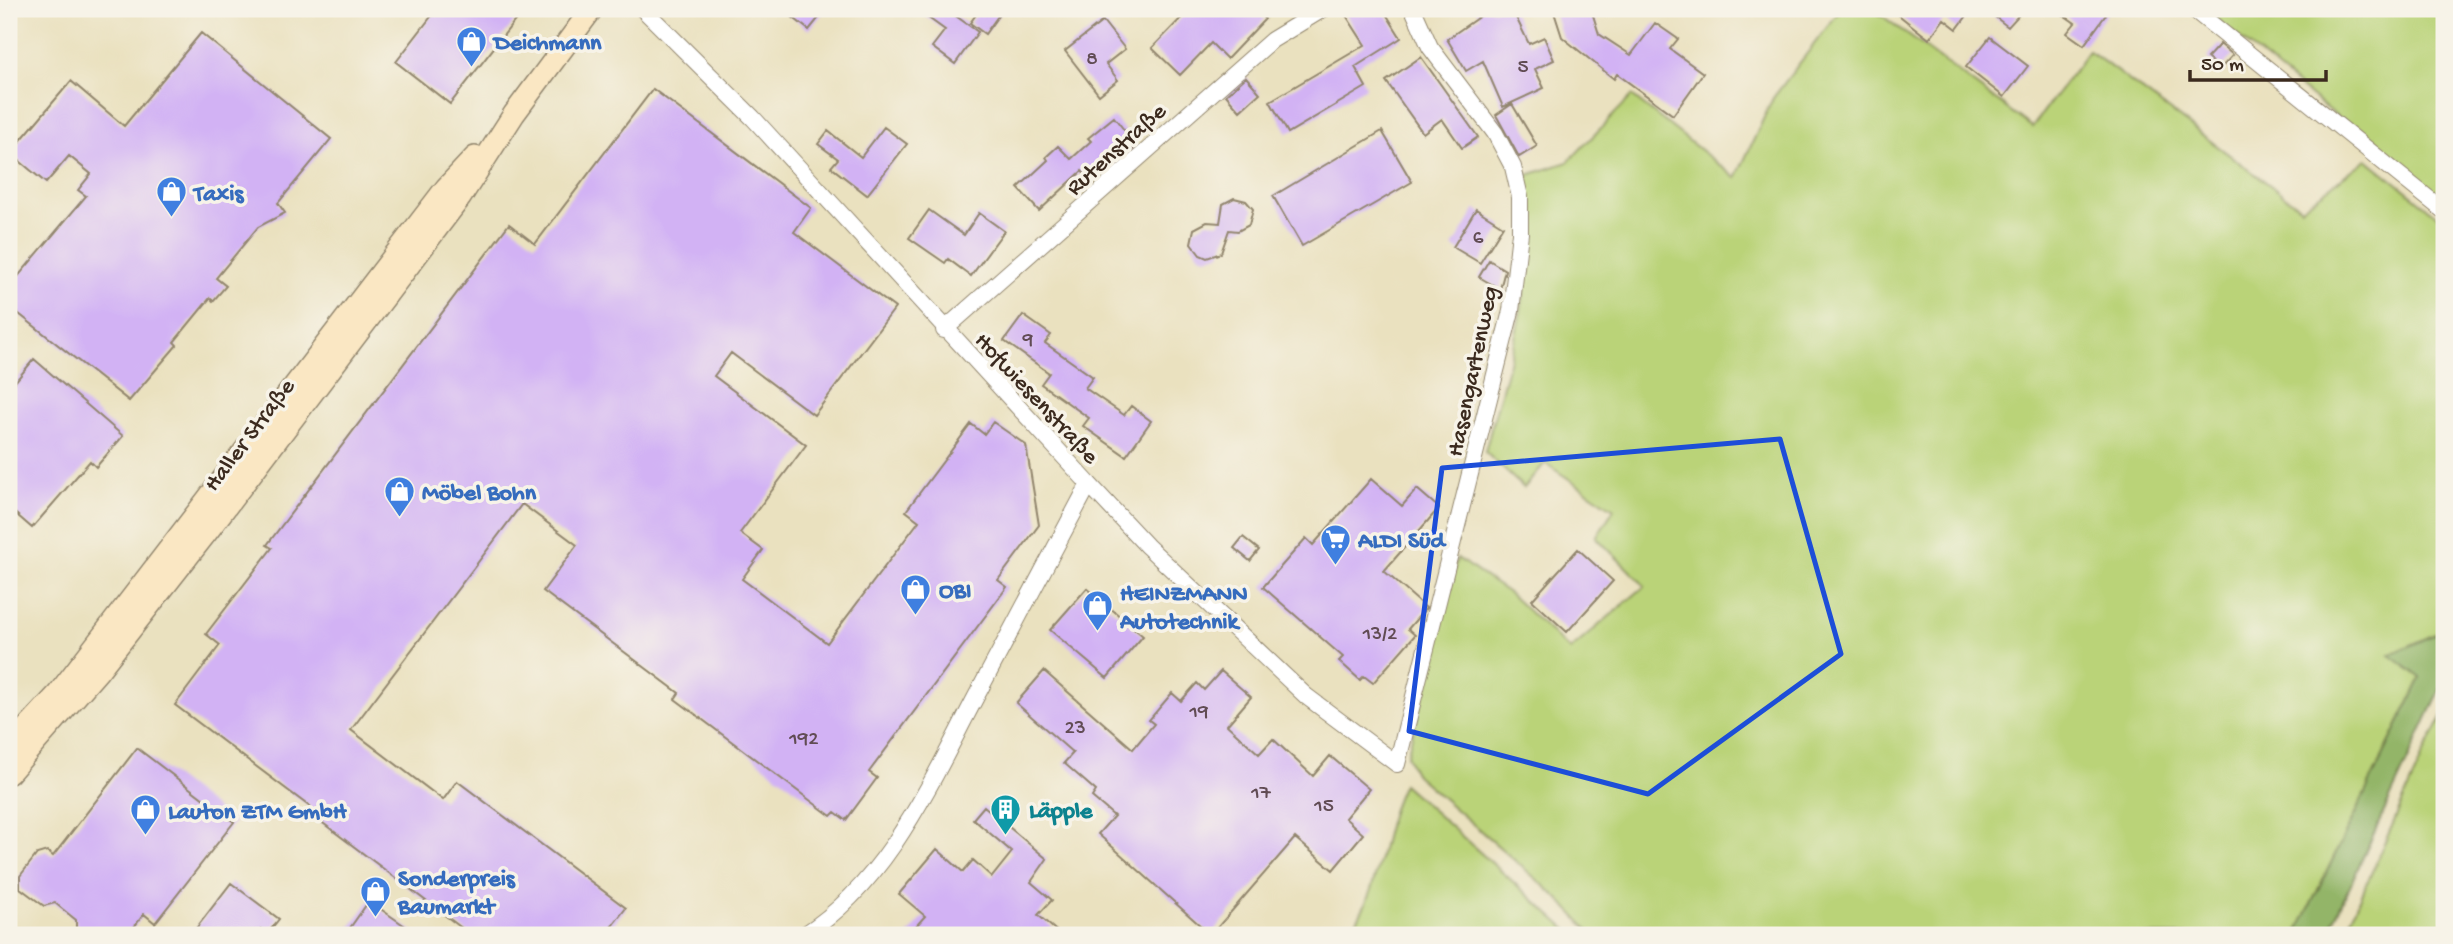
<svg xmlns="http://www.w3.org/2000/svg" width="2453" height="944" font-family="'Gochi Hand',sans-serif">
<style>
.green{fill:#bad378;stroke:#7a7e4b;stroke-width:2}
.forest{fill:#93b568;stroke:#677043;stroke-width:2}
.building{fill:#d2b2f4}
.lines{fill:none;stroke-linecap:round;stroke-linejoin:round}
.street-casing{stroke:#92866e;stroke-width:18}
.secondary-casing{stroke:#92866e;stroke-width:24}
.street{stroke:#fff;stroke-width:16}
.secondary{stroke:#fae7c3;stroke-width:21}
.marked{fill:none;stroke:#1d4ed8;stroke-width:5;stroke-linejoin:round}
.labels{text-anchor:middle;stroke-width:7;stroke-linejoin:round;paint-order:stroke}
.number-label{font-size:21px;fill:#614c54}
.shop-label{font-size:24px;font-weight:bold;fill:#366cbe;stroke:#f7f3e8;text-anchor:start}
.street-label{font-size:24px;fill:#3b2a1e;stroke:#f7f3e8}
.culture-label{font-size:24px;font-weight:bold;fill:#0d838f;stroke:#f7f3e8;text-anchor:start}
</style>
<rect width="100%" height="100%" fill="#f7f3e8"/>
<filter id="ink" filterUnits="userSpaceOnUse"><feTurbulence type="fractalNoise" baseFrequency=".0143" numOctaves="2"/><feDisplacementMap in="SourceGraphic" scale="14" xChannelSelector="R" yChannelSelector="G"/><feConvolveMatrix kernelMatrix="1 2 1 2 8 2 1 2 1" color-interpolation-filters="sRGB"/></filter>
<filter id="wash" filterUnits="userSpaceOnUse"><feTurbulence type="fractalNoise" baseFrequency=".00686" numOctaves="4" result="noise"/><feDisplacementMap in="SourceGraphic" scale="28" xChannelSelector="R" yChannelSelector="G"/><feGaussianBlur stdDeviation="1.57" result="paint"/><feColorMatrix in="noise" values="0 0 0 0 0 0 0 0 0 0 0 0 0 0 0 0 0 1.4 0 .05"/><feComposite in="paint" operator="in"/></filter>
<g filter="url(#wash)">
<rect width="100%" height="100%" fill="#eae1bf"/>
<path class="green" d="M1841 9H1873L2032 127 2089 51 2301 208 2367 159 2444 221V630L2391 654 2421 678 2296 935H1593L1557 897 1416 775 1407 756 1457 558 1510 594 1570 650 1645 586 1596 537 1614 509 1545 463 1524 488 1485 452C1506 369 1545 262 1522 177L1568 162 1632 96 1736 178 1773 98Z
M2204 9H2444V204Z
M2444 714V935H2344L2425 751Z
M1403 784 1573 935H1347C1382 892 1379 832 1403 784Z"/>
<path class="forest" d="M2444 630V682L2327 935H2296L2421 678 2390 655Z"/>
<g id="blocks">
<path class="building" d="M437 9H524L450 104 396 62Z
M782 9H826L809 30Z
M916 9H946L978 32 955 64 932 47 945 30Z
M980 9H1003L985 34 970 23Z
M1190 9H1254L1265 19 1227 59 1211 43 1180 75 1152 48Z
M1342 9H1383L1401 38 1355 67 1366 87 1288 133 1270 101 1365 45Z
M1475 9H1512L1529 44 1544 37 1554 60 1535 69 1544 88 1503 107 1483 61 1466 71 1447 39 1480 16Z
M1553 9H1591L1599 34 1631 55 1655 23 1678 39 1670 49 1703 73 1673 115 1617 74 1614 79 1562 37Z
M1891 9H1972L1957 29 1944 19 1929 39Z
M1985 9H2009L2018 16 2008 27Z
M2055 9H2110L2084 45 2067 33 2075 23Z
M1103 21 1125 49 1106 64 1118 80 1099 95 1065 51Z
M201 33 331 139 278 203 285 213 258 227 216 278 226 286 213 301 210 298 174 342 177 345 129 401 9 306V287L86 196 78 190 91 174 69 156 46 183 10 153 71 81 124 126Z
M1990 37 2028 66 2004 97 1966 67Z
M2220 44 2233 55 2220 69 2207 58Z
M1421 57 1478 137 1462 148 1442 119 1423 133 1386 81Z
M1246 77 1260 93 1240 111 1226 95Z
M653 89 811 208 794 232 895 308 814 415 731 353 714 376 806 445 740 533 763 550 742 579 827 643 919 521 906 511 971 424 984 434 993 422 1026 445 1039 525 998 580 1007 587 869 772 877 778 846 820 835 812 831 816 675 699 679 693 543 591 577 545 522 504 351 730 443 800 457 781 626 908 605 935H471L307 811 310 807 175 705 220 645 206 634 272 548 267 545 509 224 535 244Z
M1512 104 1537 146 1519 157 1496 115Z
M1114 117 1128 135 1124 138 1133 149 1111 167 1107 162 1089 179 1082 171 1039 211 1018 188 1048 160 1046 157 1058 146 1071 159 1091 141 1088 138Z
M884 127 907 144 867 195 831 167 838 159 818 144 828 131 861 157Z
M1382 131 1412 182 1302 246 1273 196Z
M1234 198 1246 201 1253 209 1249 225 1238 231 1229 230 1221 253 1207 258 1200 255 1191 243 1194 229 1207 222 1220 223 1223 204Z
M1476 209 1503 226 1480 263 1453 247Z
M929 210 964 235 979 213 1004 231 971 276 948 259 945 263 909 238Z
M1489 260 1505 270 1500 289 1479 277Z
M1023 315 1051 335 1045 343 1093 377 1085 388 1124 415 1131 406 1151 421 1126 456 1083 426 1089 418 1041 384 1049 373 1004 341Z
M34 359 123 436 96 467 90 461 32 528 9 508V389Z
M1371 479 1402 506 1417 489 1439 508 1384 571 1426 608 1408 629 1415 635 1373 683 1364 676 1360 680 1339 661 1343 657 1263 587 1306 538 1313 545Z
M1243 537 1259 550 1250 561 1234 548Z
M1578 549 1613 581 1567 632 1532 600Z
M1087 588 1143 636 1107 678 1050 630Z
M1044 671 1133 749 1154 724 1149 720 1172 693 1181 701 1197 683 1204 690 1221 671 1251 697 1227 725 1259 754 1273 739 1313 776 1330 756 1369 789 1345 818 1363 834 1333 870 1295 838 1211 935 1098 834 1114 816 1092 797 1096 791 1064 763 1073 753 1016 703Z
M137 748 234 822 155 923 144 914 128 935H81L76 932V920L55 903 44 906 20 888V876L37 854 47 851 53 856Z
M984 806 1047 859 1031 882 1052 900 1038 915 1061 935H908L925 916 899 894 937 849 963 872 973 860 992 877 1012 852 973 819Z
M231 883 279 919 267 934 261 929 257 935H191Z
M369 901 418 935H345Z"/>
</g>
</g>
<g filter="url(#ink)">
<use href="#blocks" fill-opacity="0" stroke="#92866e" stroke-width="2"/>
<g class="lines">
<defs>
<path id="street" d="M643 9 753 118 1089 484C1052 553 1015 622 979 691 932 779 890 880 804 935
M2193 9 2444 211
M944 330 1272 40 1323 9
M1089 484 1147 546 1306 696 1397 764 1511 311 1520 233V197L1513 167 1495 133 1430 47 1413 9"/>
<path id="secondary" d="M9 747 58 694 446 188 475 157
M9 773 98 671 207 532 460 198 514 114 592 9"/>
</defs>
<use href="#street" class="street-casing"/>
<use href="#secondary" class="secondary-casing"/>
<use href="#street" class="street"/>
<use href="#secondary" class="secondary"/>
</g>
</g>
<path class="marked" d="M1780 439 1841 654 1648 794 1409 731 1442 468Z"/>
<defs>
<symbol id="shop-pin" viewBox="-11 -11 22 30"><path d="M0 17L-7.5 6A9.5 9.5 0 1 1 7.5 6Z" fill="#3f7fe0" stroke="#f7f3e8"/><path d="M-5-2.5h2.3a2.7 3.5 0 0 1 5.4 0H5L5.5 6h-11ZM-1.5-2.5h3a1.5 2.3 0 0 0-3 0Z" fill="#fff"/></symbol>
<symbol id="supermarket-pin" viewBox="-11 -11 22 30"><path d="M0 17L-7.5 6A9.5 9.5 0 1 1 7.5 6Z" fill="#3f7fe0" stroke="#f7f3e8"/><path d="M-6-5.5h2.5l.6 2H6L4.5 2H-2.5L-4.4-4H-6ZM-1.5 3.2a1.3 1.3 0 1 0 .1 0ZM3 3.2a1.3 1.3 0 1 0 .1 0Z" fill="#fff"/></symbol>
<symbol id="building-pin" viewBox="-11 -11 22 30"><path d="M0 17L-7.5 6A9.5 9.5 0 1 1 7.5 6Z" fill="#0f9aa8" stroke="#f7f3e8"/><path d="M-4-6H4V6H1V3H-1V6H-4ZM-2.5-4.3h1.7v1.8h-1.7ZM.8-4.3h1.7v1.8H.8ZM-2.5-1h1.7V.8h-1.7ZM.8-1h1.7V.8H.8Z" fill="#fff"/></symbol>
</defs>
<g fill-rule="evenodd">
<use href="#shop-pin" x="454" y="24" width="35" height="47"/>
<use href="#shop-pin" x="154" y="174" width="35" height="47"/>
<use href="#shop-pin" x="382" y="474" width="35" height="47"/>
<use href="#supermarket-pin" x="1318" y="522" width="35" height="47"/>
<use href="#shop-pin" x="898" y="572" width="35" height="47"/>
<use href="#shop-pin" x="1080" y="588" width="35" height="47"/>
<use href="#building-pin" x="988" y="792" width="35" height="47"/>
<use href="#shop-pin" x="128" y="792" width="35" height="47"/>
<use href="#shop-pin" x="358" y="874" width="35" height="47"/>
</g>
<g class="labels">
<g class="number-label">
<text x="1092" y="64">8</text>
<text x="1523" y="72">5</text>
<text x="1478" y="243">6</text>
<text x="1028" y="345">9</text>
<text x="1380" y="639">13/2</text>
<text x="1199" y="717">19</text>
<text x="1075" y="733">23</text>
<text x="804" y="744">192</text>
<text x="1261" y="798">17</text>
<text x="1324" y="811">15</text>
</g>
<g class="shop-label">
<text x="494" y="49">Deichmann</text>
<text x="194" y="200">Taxis</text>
<text x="422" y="499">Möbel Bohn</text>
<text x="1358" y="547">ALDI Süd</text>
<text x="939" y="597">OBI</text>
<text x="1120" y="600">HEINZMANN<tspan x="1120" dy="28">Autotechnik</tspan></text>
<text x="168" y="818">Lauton ZTM GmbH</text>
<text x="398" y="885">Sonderpreis<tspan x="398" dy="28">Baumarkt</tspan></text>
</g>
<g class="street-label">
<text transform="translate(1115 148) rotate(-42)" y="8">Rutenstraße</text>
<text transform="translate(1471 371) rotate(-78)" y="8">Hasengartenweg</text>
<text transform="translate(1038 397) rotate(47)" y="8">Hofwiesenstraße</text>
<text transform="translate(248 434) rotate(-53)" y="8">Haller Straße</text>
</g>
<g class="culture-label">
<text x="1029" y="817">Läpple</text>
</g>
</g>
<rect width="2453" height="944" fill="none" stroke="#f7f3e8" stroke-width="35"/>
<path d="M2190 70v10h136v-10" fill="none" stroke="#3b2a1e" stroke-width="3.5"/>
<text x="2201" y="70" font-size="21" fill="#3b2a1e" stroke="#f7f3e8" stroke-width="5" paint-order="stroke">50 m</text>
</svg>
